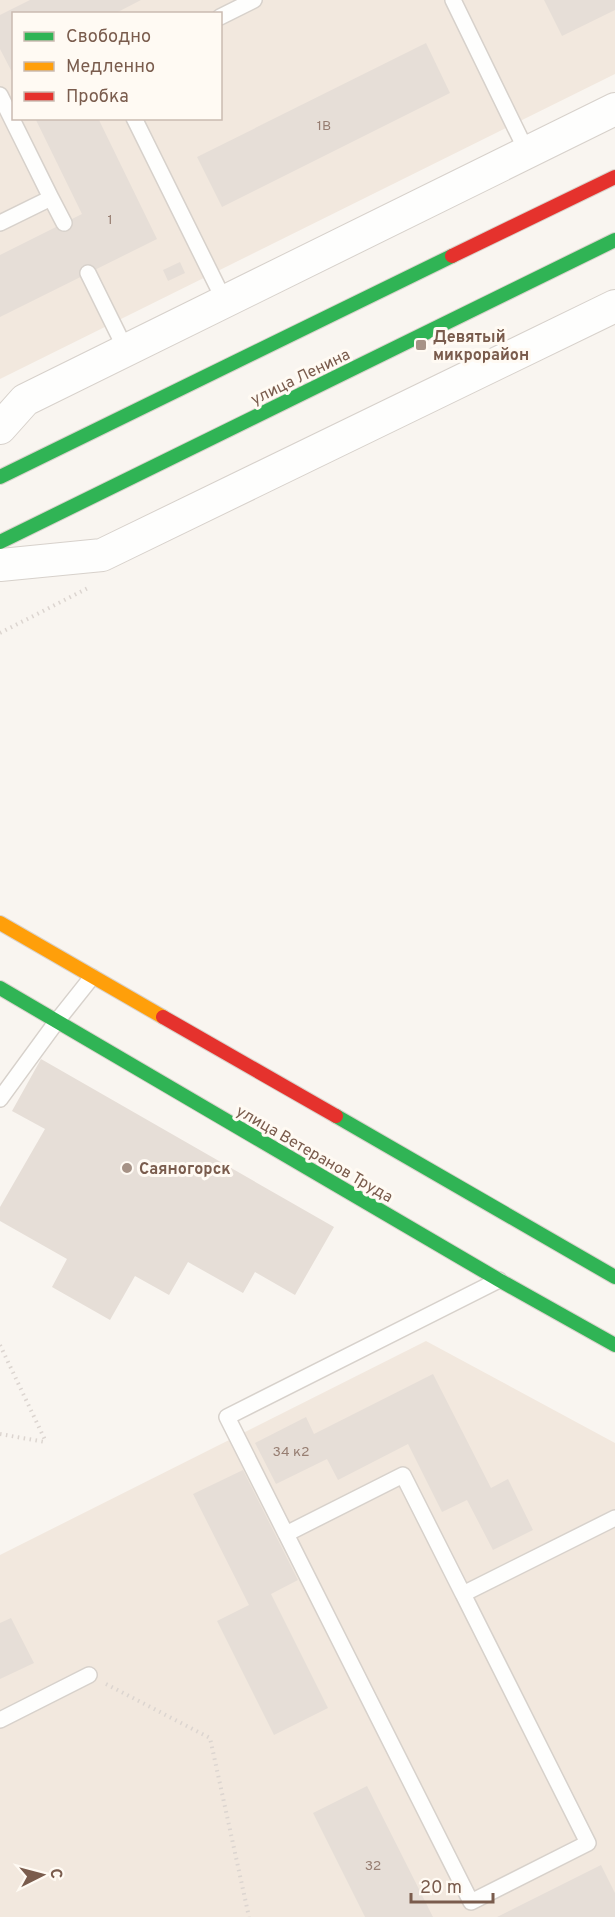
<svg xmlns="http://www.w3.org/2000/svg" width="615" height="1917" font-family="Overpass,sans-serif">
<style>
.residential{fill:#f2e8de;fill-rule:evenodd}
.building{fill:#e6ded7}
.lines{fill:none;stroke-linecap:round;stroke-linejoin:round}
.lane-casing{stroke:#d7d1cb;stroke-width:18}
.street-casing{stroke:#d7d1cb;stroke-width:34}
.fast-casing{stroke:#d9d2cb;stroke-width:16}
.slow-casing{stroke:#d9d2cb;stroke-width:16}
.jam-casing{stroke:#d9d2cb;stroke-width:16}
.path{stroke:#dcd5d0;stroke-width:4;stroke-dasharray:1.5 4.5;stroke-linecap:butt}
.lane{stroke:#fefefd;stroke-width:15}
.street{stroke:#fefefd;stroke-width:32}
.fast{stroke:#30b455;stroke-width:14}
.slow{stroke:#ff9f0a;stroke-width:14}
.jam{stroke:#e5322d;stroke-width:14}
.poi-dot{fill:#a69286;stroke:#fffaf3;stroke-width:2}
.labels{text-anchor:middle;stroke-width:6;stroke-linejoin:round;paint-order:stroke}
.number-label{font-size:14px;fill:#977e72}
.poi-label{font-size:16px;font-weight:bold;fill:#7a5c4d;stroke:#fffaf3;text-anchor:start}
.street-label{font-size:16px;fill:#7a5c4d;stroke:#fffaf3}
</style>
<rect width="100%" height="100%" fill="#f9f5f0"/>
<path class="residential" d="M0 0H615V74L0 379ZM14 14H220V118H14Z
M426 1341 615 1443V1917H0V1555Z"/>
<path class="building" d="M30 0H141L114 14H14V76L0 49V15Z
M544 0H615V10L562 36Z
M426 43 450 93 222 207 197 157Z
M35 118H98L157 239 0 317V255L82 214Z
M180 262 185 273 168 281 163 270Z
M41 1059 334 1227 295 1295 255 1272 243 1293 188 1262 169 1295 135 1276 110 1320 52 1287 67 1259 0 1221V1207L45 1129 12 1111Z
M433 1374 491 1488 508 1479 533 1530 493 1550 467 1500 442 1512 408 1444 338 1480 327 1459 276 1484 255 1443 306 1417 314 1434Z
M243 1470 298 1580 271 1594 328 1708 274 1735 217 1621 249 1605 193 1494Z
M11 1618 34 1663 0 1679V1623Z
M367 1786 433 1917H365L313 1813Z
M601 1865 615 1893V1917H497Z"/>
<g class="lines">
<defs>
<path id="lane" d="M453 0 527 152
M220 17 254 0
M0 95 51 198 0 223
M134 118 225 302
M51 198 64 223
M88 273 126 350
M0 1099 57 1021 92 977
M499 1280 227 1417 286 1534 403 1475 463 1594 615 1518
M286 1534 471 1902 588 1843 463 1594
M0 1720 89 1675"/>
<path id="street" d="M0 428 25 400 615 109
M0 565 102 555 615 306"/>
<path id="fast" d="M0 477 452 256
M0 542 615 240
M0 988 499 1280 615 1345
M336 1116 615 1277"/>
<path id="slow" d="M0 923 163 1017"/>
<path id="jam" d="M452 256 615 177
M163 1017 336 1116"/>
</defs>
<use href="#lane" class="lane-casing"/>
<use href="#street" class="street-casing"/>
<use href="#fast" class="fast-casing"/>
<use href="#slow" class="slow-casing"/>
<use href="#jam" class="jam-casing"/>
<path class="path" d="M0 633 90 587
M0 1345 46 1442
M0 1434 45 1442
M106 1684 210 1738 249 1917"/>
<use href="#lane" class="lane"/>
<use href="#street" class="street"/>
<use href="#fast" class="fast"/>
<use href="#slow" class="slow"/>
<use href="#jam" class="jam"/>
</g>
<g class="poi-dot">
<rect x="415" y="339" width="12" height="12" rx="3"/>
<circle cx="127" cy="1168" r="6"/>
</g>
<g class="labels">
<g class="number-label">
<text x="324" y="130">1В</text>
<text x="110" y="224">1</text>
<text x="291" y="1456">34 к2</text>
<text x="373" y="1870">32</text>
</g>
<g class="poi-label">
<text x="433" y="342">Девятый<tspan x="433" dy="18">микрорайон</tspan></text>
<text x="139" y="1174">Саяногорск</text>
</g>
<g class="street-label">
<text transform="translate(300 376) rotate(-26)" y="6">улица Ленина</text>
<text transform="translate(315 1153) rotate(30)" y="6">улица Ветеранов Труда</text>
</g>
</g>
<rect x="12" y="12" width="210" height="108" fill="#fffaf3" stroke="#cabbb1" stroke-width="1.5"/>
<rect x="24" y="32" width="30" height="9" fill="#30b455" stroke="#cabbb1" stroke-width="1.5"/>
<text x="66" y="42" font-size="18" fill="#7a5c4d">Свободно</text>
<rect x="24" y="62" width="30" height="9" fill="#ff9f0a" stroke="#cabbb1" stroke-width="1.5"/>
<text x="66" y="72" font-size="18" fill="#7a5c4d">Медленно</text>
<rect x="24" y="92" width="30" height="9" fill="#e5322d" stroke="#cabbb1" stroke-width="1.5"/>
<text x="66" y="102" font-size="18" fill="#7a5c4d">Пробка</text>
<g transform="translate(42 1875) rotate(84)" stroke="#fffaf3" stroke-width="4.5" paint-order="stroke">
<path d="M0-4.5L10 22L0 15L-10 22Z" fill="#7a5c4d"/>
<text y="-9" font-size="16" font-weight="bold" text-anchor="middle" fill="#7a5c4d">С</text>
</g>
<path d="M411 1893v9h82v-9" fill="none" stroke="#7a5c4d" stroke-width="3"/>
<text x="420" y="1893" font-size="18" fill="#7a5c4d" stroke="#fffaf3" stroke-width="4.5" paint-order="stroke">20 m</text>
</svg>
